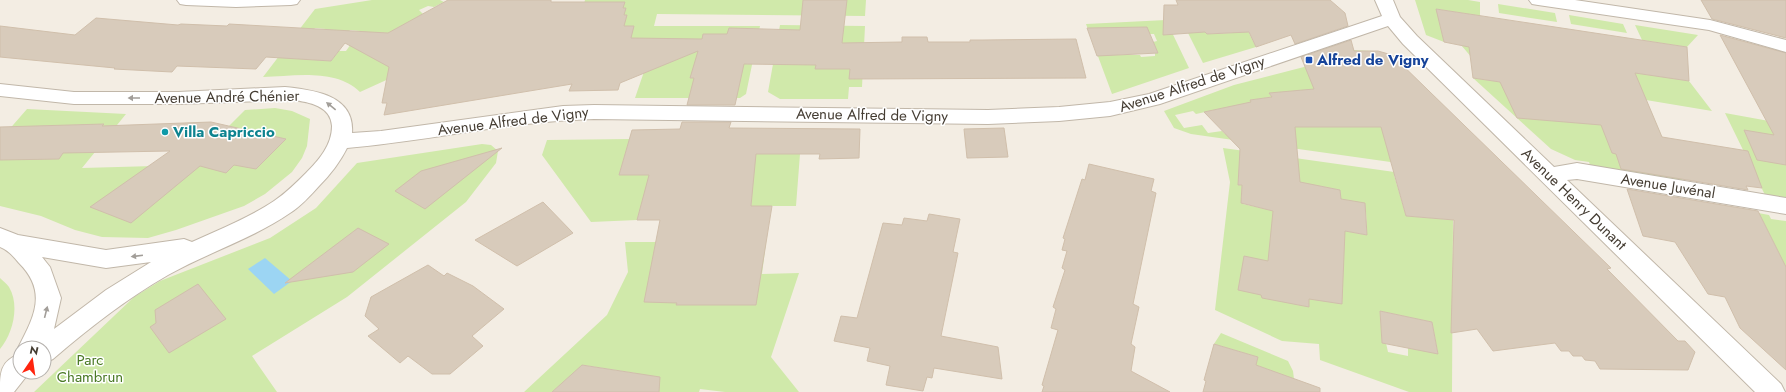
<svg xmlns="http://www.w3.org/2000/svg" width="1786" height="392" font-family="Jost,sans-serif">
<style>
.green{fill:#d0e9aa;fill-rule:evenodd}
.water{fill:#9cd5f3}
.building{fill:#d8cbbb;stroke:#d0bfab}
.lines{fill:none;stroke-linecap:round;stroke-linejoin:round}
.minor-casing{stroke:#c1b7a9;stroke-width:2}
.minor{fill:#fff;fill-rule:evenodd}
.oneway{fill:#a29e99}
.transit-dot{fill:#1a4fb4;stroke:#fff;stroke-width:1.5}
.culture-dot{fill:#0f9aa8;stroke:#fff;stroke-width:1.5}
.labels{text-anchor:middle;stroke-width:3;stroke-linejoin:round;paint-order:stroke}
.transit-label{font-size:15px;font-weight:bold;fill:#164399;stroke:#fff;text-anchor:start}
.street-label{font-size:15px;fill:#453d33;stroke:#fff}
.culture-label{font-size:15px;font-weight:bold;fill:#0d838f;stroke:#fff;text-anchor:start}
.park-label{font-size:15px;fill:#497924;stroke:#fff}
</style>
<rect width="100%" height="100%" fill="#f3ede3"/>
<path class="green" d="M372 0H440L444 2 434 7 428 6 419 10 423 14 417 18 492 0H551L549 6 360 92C336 68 293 76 263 77L315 9ZM315 28 326 29 320 37 344 38 350 30 360 31 346 51H339L331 61 291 58Z
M585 0H866L865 16 657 14 654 26H760L746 94 740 98H635L649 57 569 56Z
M1415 0H1468L1480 2V16L1437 9 1444 42 1426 35Z
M1498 4 1555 13 1557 22 1499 13Z
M1569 15 1623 24 1627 33 1571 24Z
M1241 17 1256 47 1203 63 1186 29 1199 32H1205L1207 34 1232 33Z
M1166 20 1189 68 1112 94 1086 24ZM1146 27 1149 34H1154L1157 41 1153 42 1158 53H1155V56L1141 57 1140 55H1114L1105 28Z
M780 25 865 26 862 87H849L848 99H780L768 92Z
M1635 25 1698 35 1687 47 1642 40Z
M1461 45 1689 81 1712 111 1646 100 1678 174 1684 182 1590 165 1589 162 1575 160 1551 149 1473 78 1508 83 1484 72Z
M1352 50 1373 51 1433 168 1191 134 1174 128 1164 111 1234 85 1335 59ZM1269 93 1304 121 1265 124 1250 100 1272 97ZM1223 108 1225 134 1222 131 1208 133 1202 125 1184 128 1175 115 1193 111 1196 114Z
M275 108 292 111 310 119 307 146 302 158 292 172 265 194 244 206 176 230 148 238 102 237 75 230 41 216 0 206V140L27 109 126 114 82 168 190 165 245 110Z
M1725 113 1786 124V198L1765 195Z
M630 139 619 175 667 174 643 199 637 220 591 222 542 155 547 140Z
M482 144 491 145 498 151 496 163 466 202 347 297 252 356 277 392H34L134 297 160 281 270 238 316 208 357 163Z
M1223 148 1437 178 1394 175 1406 216 1453 220 1452 392H1409L1320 360 1319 344 1282 341 1215 310 1230 182ZM1239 171 1279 212 1243 204 1244 199 1241 198 1242 185 1238 184ZM1320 186 1340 190 1341 199 1361 203 1362 210 1366 211 1367 235 1345 231ZM1380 311 1432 322 1438 353 1408 348V356L1388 352 1386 343H1382Z
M719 154H800L796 206H751L752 200H710Z
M1704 203 1769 215 1771 219 1786 221V299ZM1722 214 1763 221 1780 255Z
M625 242H766L762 274 799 273 771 357 799 392H725L700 389 699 392H626L635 373 583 365 552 392H524L607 315 628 272Z
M0 278C3 281 7 284 9 287 20 305 13 334 0 349Z
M1221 333 1288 361 1293 371 1294 379 1256 365 1258 357 1214 344Z"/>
<path class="water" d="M265 258 292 281 274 294 248 269Z"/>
<path class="building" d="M448 0H551V2H625L623 8H626L624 15H627L624 26H634L631 38 702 39 703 34H727L729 28 800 30 803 0H847L842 43 902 42V37H927L928 42H970V40H983L1076 39 1086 78 849 79 850 69H815L816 65 744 64 735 105H687L694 78H690L698 51 620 83 618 90 569 91 572 84 384 115 387 103H382L389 67 345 43 331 61 266 57 256 69 177 66 172 72 114 69 115 68 0 57V26L75 35 96 18 178 25 181 24 227 26 229 24 388 33Z
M1176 0H1330L1345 13 1348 26 1295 44 1291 35 1256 47 1249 32 1207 34 1205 32 1163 35 1164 5H1178Z
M1701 0H1786V38L1712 19Z
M1436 9 1687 47 1689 81 1635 73 1662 137 1748 151 1762 188 1746 186 1748 190 1621 169 1616 154 1612 153 1601 125 1517 118 1500 82 1473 78 1469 47 1444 42Z
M1147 27 1158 53 1097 56 1087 28Z
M1720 35 1786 53V165L1757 160 1744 130 1774 135Z
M1351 40 1354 51H1378L1392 55 1611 268 1607 269 1678 341H1685L1695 352 1688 370 1600 369 1595 361 1585 360 1582 356H1573L1569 351H1561L1555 343 1493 351 1477 329 1451 333 1454 220 1406 216 1381 127H1295L1300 182 1340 190 1341 199 1365 203 1367 235 1345 231 1342 304 1309 299V307L1262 298 1261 295 1238 290 1244 256 1268 261 1273 211 1241 203 1242 185H1238L1240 149 1204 112 1251 102 1250 100 1272 97 1269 93 1314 89 1301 57Z
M211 122 286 139 256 169 234 165 226 173 200 166 131 223 90 207 170 151 63 153 59 159 0 160V127L104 124 102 126Z
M682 122H731L729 128 860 129 859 158 819 159 820 154H756L751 206H772L756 305H676L677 303 644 302 660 220H637L649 175H619L632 130 680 129Z
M1004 128 1008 157 967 158 964 129Z
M502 148 425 209 395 191 421 171Z
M1089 164 1154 179 1151 191 1156 193 1133 304 1139 307 1131 344 1135 347 1131 371 1170 392H1042L1044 386 1042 385 1058 330 1051 328 1056 309 1053 307 1065 270 1062 268 1067 251 1062 250 1065 239 1063 238 1082 179 1085 180Z
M1627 189 1758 211 1786 267V370L1740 328 1725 297 1708 294 1675 242 1643 236Z
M543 202 573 233 517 266 475 240Z
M929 214 960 219 953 252 958 253 941 336 998 347 1002 379 934 368 932 378 927 377 923 391 886 385 890 366 867 361 870 348 834 341 841 316 857 318 883 223 902 225 904 218 927 221Z
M358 228 389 244 353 272 285 283Z
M428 265 444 276 447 273 473 286 504 309 472 336 483 346 450 374H432L408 356 400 363 368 336 379 329 365 316 371 297Z
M198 284 226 319 169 353 150 327 156 323 155 310Z
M1380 311 1432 322 1438 354 1382 343Z
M1214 344 1258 357 1256 365 1320 388V392H1203L1206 381 1204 380Z
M582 365 660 377 659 392H552Z"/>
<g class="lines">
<defs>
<path id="minor" d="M177 0H300L297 4 291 5 236 7 186 5 180 4Z
M1375 0H1393L1400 17 1417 36 1554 167 1577 163 1786 198V214L1577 179 1567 180 1781 384 1785 392H1755L1403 44 1388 26 1160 104 1110 116 1059 121 988 124 594 119C511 121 430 141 347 148 340 162 330 175 319 186 310 196 301 206 290 213 252 239 207 253 168 275 126 299 89 328 53 359L44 363V348H20V351L18 348C34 317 48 292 19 263 13 256 8 250 0 247V228L18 235 106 250 184 239 192 242C220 229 249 218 274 201 286 193 296 183 306 173 319 160 332 145 332 126 331 106 309 102 293 100L178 104H74L0 96V84L74 92H178L285 87C314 90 355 95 352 133L381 131 563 106 594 105 988 110 1059 107 1110 102 1149 94 1382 16ZM42 257 106 268 151 262 106 290 54 329 61 298 50 267Z
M1529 0H1575L1710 20 1786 40V52L1709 30 1538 5 1532 4Z
M20 354V372L29 373 14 392H0C0 373 0 361 20 354Z"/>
</defs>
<use href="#minor" class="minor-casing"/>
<use href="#minor" class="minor"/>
</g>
<defs><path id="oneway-solid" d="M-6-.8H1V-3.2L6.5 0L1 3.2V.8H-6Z"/></defs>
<g class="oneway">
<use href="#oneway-solid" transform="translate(134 98) rotate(180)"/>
<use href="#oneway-solid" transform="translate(331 106) rotate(-141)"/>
<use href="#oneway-solid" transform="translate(137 256) rotate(173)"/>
<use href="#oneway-solid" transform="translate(46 312) rotate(-76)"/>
</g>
<rect class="transit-dot" x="1305" y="56" width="8" height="8" rx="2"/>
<circle class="culture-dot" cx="165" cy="132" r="4"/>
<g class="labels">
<g class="transit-label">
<text x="1317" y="65">Alfred de Vigny</text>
</g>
<g class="street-label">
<text transform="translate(1192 84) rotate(-18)" y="5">Avenue Alfred de Vigny</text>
<text transform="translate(227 97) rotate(-1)" y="5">Avenue André Chénier</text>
<text transform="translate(872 115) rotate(1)" y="5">Avenue Alfred de Vigny</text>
<text transform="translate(513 121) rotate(-7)" y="5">Avenue Alfred de Vigny</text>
<text transform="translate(1668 186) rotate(9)" y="5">Avenue Juvénal</text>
<text transform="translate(1574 199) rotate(44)" y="5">Avenue Henry Dunant</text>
</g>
<g class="culture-label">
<text x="173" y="137">Villa Capriccio</text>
</g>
<g class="park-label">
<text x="90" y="365">Parc<tspan x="90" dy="17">Chambrun</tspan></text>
</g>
</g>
<g transform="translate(32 360) rotate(13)"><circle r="19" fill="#ffffff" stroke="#b5b1ad"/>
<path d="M0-3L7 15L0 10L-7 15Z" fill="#ff240e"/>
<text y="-6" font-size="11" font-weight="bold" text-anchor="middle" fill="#453d33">N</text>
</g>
</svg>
